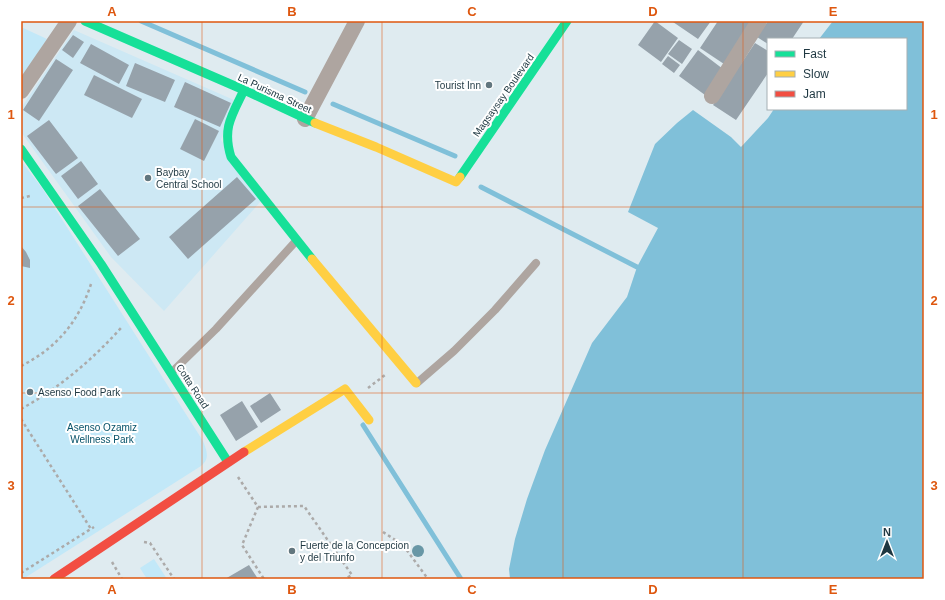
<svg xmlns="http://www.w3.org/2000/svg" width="945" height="600" font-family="Helvetica,sans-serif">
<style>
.built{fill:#cde8f4}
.green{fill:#c2e8f8}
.water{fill:#80c0d9}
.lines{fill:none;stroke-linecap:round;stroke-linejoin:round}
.stream{stroke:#80c0d9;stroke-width:5}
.building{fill:#96a2ab}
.path{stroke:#acaaa9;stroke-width:2.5;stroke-dasharray:3 3;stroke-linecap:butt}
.lane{stroke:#aea5a0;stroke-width:8}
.street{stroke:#aea5a0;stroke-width:16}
.fast{stroke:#16e098;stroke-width:9}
.slow{stroke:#ffcf43;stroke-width:9}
.jam{stroke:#f24e42;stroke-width:9}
.tree{fill:#6897a6}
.grid{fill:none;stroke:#de570f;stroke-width:1;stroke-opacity:0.55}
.poi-dot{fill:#62767e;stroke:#fff;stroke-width:1.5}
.labels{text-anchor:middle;stroke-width:4;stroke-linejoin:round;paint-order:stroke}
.poi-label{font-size:10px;fill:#1e3741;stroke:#fff;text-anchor:start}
.street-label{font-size:10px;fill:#1e3741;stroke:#fff}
.park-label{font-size:10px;fill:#065269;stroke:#fff}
.neatline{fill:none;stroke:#de570f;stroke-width:1.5}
.grid-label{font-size:13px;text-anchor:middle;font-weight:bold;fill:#de570f}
</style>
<rect width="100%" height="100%" fill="#dfebf0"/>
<path class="built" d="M74 30 234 100 221 140 261 201 164 311 111 257 21 132V108Z"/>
<path class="green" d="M21 27 47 39 21 78Z
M21 161 42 188 203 441C207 451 210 459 201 466L23 579H21Z
M154 559 167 579H147L140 568Z"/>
<path class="water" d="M833 21H924V579H510L509 569 515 539 527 499 545 450 592 343 627 297 637 267 658 228 628 212 655 144 677 123 693 110 731 137 741 147 768 118 774 109H906V39H819Z"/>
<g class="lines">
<path class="stream" d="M141 21 305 92
M333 104 455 156
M481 187 637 267
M363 425 461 579"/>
</g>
<path class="building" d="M655 21 678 38 661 62 638 45Z
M674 21H711L698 39 673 22Z
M718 21H753L724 64 700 48Z
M768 21H804L792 39H768V44L757 37Z
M73 35 84 42 73 58 62 50Z
M679 40 692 49 682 64 668 54Z
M755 43 768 51V73L736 120 713 105Z
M91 44 129 65 119 84 80 63Z
M698 50 723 69 705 95 679 76Z
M668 56 680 65 674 73 662 64Z
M56 59 73 70 39 121 23 110Z
M135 63 175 80 165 102 126 86Z
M94 75 142 99 132 118 84 95Z
M185 82 231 103 220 127 174 107Z
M195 119 219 131 204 161 180 149Z
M49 120 78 158 56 174 27 136Z
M81 161 98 184 78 199 61 176Z
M237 177 256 199 188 259 169 237Z
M100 189 140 239 118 256 78 206Z
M21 246 26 252 30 260V268L21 266Z
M270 393 281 410 261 423 250 406Z
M242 401 258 427 236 441 220 415Z
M249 565 258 579H225Z"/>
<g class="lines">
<path class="path" d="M21 198 30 196
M21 366C57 348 79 321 91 284
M368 388 385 375
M21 409C59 388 91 361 121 328
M21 419 91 529
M238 477 258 507 304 506 352 575 345 579
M258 507 242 545 264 579
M383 532 403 545 428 579
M144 542 150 543 174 579
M112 562 122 579
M21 573 94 527"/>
<path class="lane" d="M172 372 216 329 296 241
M417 383 454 351 495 310 536 263"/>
<path class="street" d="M21 91 69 21
M712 96 759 21
M305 119 357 21"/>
<path class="fast" d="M85 21 244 90 315 123
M244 90C232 115 222 128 231 157L312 259
M21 149 101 264 228 462
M460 177 567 21"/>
<path class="slow" d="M315 123 376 147 456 182 460 177
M312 259 416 383
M244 452 345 389 369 420"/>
<path class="jam" d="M54 579 244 452"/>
</g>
<circle class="tree" cx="418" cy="551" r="6"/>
<path class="grid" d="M202 21V579M382 21V579M563 21V579M743 21V579M21 207H924M21 393H924"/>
<g class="poi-dot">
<circle cx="489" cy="85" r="4"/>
<circle cx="148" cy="178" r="4"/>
<circle cx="30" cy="392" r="4"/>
<circle cx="292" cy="551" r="4"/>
</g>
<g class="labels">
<g class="poi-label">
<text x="481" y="89" text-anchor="end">Tourist Inn</text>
<text x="156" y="176">Baybay<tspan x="156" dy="12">Central School</tspan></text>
<text x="38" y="396">Asenso Food Park</text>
<text x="300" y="549">Fuerte de la Concepcion<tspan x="300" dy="12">y del Triunfo</tspan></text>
</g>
<g class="street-label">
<text transform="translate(275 93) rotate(25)" y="4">La Purisma Street</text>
<text transform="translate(503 95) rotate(-55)" y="4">Magsaysay Boulevard</text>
<text transform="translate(193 386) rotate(57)" y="4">Cotta Road</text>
</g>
<g class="park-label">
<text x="102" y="431">Asenso Ozamiz<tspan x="102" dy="12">Wellness Park</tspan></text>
</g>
</g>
<rect width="945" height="600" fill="none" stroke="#ffffff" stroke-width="44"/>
<rect x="767" y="38" width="140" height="72" fill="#ffffff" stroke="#a5afb3"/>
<rect x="775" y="51" width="20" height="6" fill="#16e098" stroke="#a5afb3"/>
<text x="803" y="58" font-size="12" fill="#1e3741">Fast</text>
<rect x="775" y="71" width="20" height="6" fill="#ffcf43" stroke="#a5afb3"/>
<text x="803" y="78" font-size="12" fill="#1e3741">Slow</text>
<rect x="775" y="91" width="20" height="6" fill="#f24e42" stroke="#a5afb3"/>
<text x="803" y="98" font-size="12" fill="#1e3741">Jam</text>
<g transform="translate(887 542)" stroke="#ffffff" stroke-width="3" paint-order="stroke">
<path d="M0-3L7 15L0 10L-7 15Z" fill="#1e3741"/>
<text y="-6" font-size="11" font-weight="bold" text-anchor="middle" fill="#1e3741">N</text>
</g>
<rect x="22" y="22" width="901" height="556" class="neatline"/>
<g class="grid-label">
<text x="112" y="16">A</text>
<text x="292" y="16">B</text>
<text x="472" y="16">C</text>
<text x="653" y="16">D</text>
<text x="833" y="16">E</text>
<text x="11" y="119">1</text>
<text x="934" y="119">1</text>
<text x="11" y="305">2</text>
<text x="934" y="305">2</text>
<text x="11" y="490">3</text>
<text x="934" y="490">3</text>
<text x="112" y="594">A</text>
<text x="292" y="594">B</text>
<text x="472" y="594">C</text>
<text x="653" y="594">D</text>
<text x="833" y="594">E</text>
</g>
</svg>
